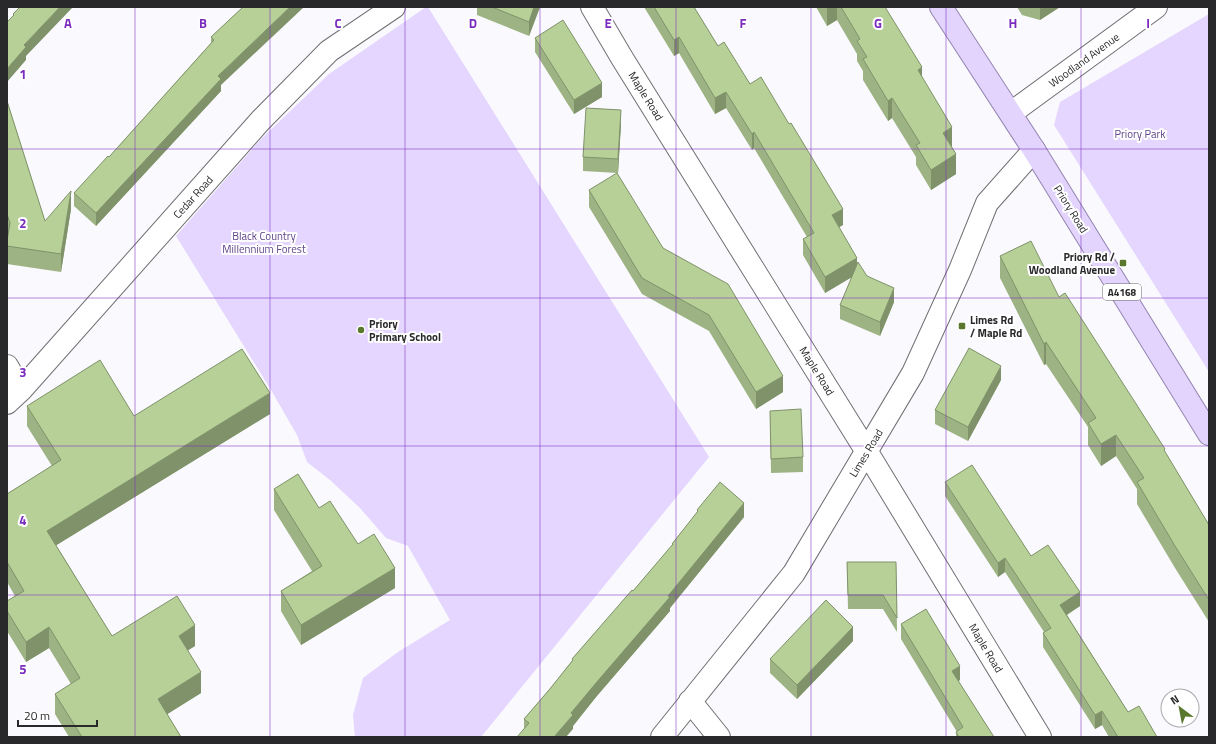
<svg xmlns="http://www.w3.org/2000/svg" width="1216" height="744" font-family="'Titillium Web',sans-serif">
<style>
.green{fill:#e4d6ff}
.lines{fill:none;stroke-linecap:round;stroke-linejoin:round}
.minor-casing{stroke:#706f72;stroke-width:24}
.primary-casing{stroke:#9585b2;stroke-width:24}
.minor{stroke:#fff;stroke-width:22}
.primary{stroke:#e2d4fd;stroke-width:22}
.wall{fill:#9db383}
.shaded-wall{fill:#7f926a}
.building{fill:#b6d098;stroke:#7f926a}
.grid{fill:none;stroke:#7b2cbf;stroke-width:1;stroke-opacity:0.55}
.poi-dot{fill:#59772d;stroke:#fff;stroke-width:1.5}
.labels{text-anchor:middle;stroke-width:4;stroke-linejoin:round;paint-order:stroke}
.shield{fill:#fff;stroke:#69686a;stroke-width:1}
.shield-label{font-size:10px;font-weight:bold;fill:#29282a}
.street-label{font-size:11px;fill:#29282a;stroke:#fff}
.park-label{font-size:11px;fill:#61458a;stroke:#fff}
.poi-label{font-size:11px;font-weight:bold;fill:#29282a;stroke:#fff;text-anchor:start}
.grid-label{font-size:13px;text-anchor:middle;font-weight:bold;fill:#7b2cbf;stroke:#fff;stroke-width:4;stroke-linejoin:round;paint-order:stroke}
</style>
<rect width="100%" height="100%" fill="#faf9fd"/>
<path class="green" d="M426 7H428L709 457 481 737H355L353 715 363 678 398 652 450 620 408 546 386 538 360 508 330 480 307 462 297 435 271 390 176 236 261 139 329 74Z
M1209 14V372L1054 125 1060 102Z"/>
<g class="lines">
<defs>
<path id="minor" d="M592 7 622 58 867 452 1040 737
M1011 113 1156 7
M7 366 21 390
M7 403 21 390 261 120 329 51 394 7
M690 701 719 737
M662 737 794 573 913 373 960 270 987 203 1034 150"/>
<path id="primary" d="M941 7 1034 150 1209 434"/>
</defs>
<use href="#minor" class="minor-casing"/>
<use href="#primary" class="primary-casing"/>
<use href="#minor" class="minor"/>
<use href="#primary" class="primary"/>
</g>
<path class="wall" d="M243 7 221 85V91L96 226 74 206V193L109 157 211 43V37Z
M477 7H540L529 36 477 15Z
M644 7H694L718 46 750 84 843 225 839 227 857 265 867 276 894 302 880 336 840 319V305L852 277 825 293 803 255V239L807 237 754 148 752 150 726 108 715 114 679 53 674 56Z
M816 7H885L922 78 952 147 956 174 931 190 916 165V157L892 118 888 121 863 80V71L857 61V54L837 20 827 26Z
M1017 7H1060L1040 20 1022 15Z
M535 38 602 97 574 114 535 52Z
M7 101 45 221 71 209 61 272 7 264V241L8 235 7 232Z
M621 124 618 173 583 171V157Z
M589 190 663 248 783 392 756 409 709 331 642 294 589 207Z
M1000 256 1059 297 1165 452 1209 525V622L1175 568 1137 504V489L1116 456 1101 466 1088 445V427L1046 364 1044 365 1000 278Z
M1001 380 968 441 935 424V410Z
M27 406 134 416 270 414 56 545 112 636 195 646 188 650 201 693 167 714 181 737H69L55 714V694L71 684 49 648 26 662 7 631V601L15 596 7 582V494L52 466 27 426Z
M770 411 803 457V472L771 473Z
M945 482 1031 556 1080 606 1067 615 1128 712 1157 737H1109L1102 725 1095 729 1043 647V633L1044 632 1005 572 998 577 945 496Z
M274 489 319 508 358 544 395 588 301 645 281 611V591L312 571 274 510Z
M697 510 744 517 670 608V611L596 697 573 726V729H524V719L549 690 572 661V659L633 591 672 546V544L697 513Z
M847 562H896L897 632 883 609H848Z
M901 624 960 680 958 681 994 737H956V732H957L901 639Z
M853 641 797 699 770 673V659Z"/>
<path class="shaded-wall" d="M60 7H73L26 56V60L7 82V69L24 45Z
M290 7H304L221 85V91L96 226V213L218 76Z
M534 7H540L529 36V22Z
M827 7H837V20L827 26Z
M1040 7H1060L1040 20Z
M679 37V53L674 56V40Z
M922 67V88L918 70Z
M602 83V97L574 114V100Z
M726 92V108L715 114V98Z
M892 98V118L888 121V101Z
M621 110V124L618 173V159Z
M952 127V148L943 133Z
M754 132V148L752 150V134Z
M956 154V174L931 190V170Z
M71 191V209L61 272V254Z
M843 209V225L832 231V215Z
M857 258V274L825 293V277Z
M894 288V302L880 336V322Z
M1046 342V364L1044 365V344Z
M1001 366V380L968 441V427Z
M783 376V392L756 409V392Z
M270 393V414L47 551V531Z
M1116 435V456L1101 466V444Z
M744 503V517L670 608V611L596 697 573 726V729L566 737H554L571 713 596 683 668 596Z
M1005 558V572L998 577V563Z
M395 568V588L301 645V625Z
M1080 592V606L1060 619V605Z
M195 625V646L179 656V636Z
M49 627V648L26 662V642Z
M853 627V641L797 699V685Z
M960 666V680L952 685V671Z
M201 672V693L158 720V699Z
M1102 711V725L1095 729V715Z"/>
<path class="building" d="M20 7H60L24 45 26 47 7 69V22L14 15 13 14Z
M243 7H290L218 76 221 79 96 213 74 193 108 156 109 157 214 40 211 37Z
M492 7H534L529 22Z
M654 7H694L718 46 724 42 750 84 761 77 789 124 791 123 843 209 832 215 857 258 825 277 803 239 814 233 754 132 752 134 726 92 715 98 679 37 674 40Z
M841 7H885L922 67 918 70 952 127 943 133 956 154 931 170 916 145 920 143 892 98 888 101 863 59 867 57 857 41 860 39Z
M563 20 602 83 574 100 535 38Z
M7 101 45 221 71 191 61 254 7 246V241L10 223 7 214Z
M586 108 621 110 618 159 583 157Z
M617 173 663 248 728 284 783 376 756 392 709 315 642 278 589 190Z
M1031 241 1059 297 1065 293 1165 449 1164 450 1209 525V600L1175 546 1137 482 1144 478 1116 435 1101 444 1088 423 1096 418 1046 342 1044 344 1000 256Z
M858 262 867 276 894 288 880 322 840 305Z
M969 348 1001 366 968 427 935 410Z
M242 349 270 393 47 531 112 636 177 596 195 625 179 636 201 672 158 699 181 737H82L55 694 80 678 49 627 26 642 7 611V601L24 591 7 562V494L61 460 27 406 100 360 134 416Z
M801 409 803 457 771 459 770 411Z
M972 465 1031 556 1048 545 1080 592 1060 605 1128 712 1139 706 1157 737H1118L1102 711 1095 715 1043 633 1051 628 1005 558 998 563 945 482Z
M298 474 319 508 330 501 358 544 374 534 395 568 301 625 281 591 322 566 274 489Z
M720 482 744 503 668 596 670 597 596 683 571 713 573 715 554 737H517L529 723 524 719 549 690 573 660 572 659 632 590 633 591 673 544H672L698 511 697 510Z
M847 562H896L897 618 883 595H848Z
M826 600 853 627 797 685 770 659Z
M926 609 960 666 952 671 994 737H959L956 732 963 727 901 624Z"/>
<path class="grid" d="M135 7V737M270 7V737M405 7V737M540 7V737M676 7V737M811 7V737M946 7V737M1081 7V737M7 149H1209M7 298H1209M7 446H1209M7 595H1209"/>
<g class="poi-dot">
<rect x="1119" y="259" width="8" height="8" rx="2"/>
<rect x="958" y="322" width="8" height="8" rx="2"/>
<circle cx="361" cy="330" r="4"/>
</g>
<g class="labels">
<rect class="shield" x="1103" y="284" width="38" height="16" rx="3"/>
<g class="shield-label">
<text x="1122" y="296">A4168</text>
</g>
<g class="street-label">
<text transform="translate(1084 60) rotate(-36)" y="4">Woodland Avenue</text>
<text transform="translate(646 96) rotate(58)" y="4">Maple Road</text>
<text transform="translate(193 197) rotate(-48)" y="4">Cedar Road</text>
<text transform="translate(1071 209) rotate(58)" y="4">Priory Road</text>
<text transform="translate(817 371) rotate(58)" y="4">Maple Road</text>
<text transform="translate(866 453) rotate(-59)" y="4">Limes Road</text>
<text transform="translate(986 648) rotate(59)" y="4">Maple Road</text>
</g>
<g class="park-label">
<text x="1140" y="138">Priory Park</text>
<text x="264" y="240">Black Country<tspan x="264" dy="13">Millennium Forest</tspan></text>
</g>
<g class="poi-label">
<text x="1115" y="261" text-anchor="end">Priory Rd /<tspan x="1115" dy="13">Woodland Avenue</tspan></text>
<text x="970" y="324">Limes Rd<tspan x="970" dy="13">/ Maple Rd</tspan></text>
<text x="369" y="328">Priory<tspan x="369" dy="13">Primary School</tspan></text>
</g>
</g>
<g class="grid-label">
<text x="68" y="28">A</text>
<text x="203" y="28">B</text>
<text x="338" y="28">C</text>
<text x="473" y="28">D</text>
<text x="608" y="28">E</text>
<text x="743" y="28">F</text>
<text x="878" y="28">G</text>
<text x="1013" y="28">H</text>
<text x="1148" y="28">I</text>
<text x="23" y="79">1</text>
<text x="23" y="228">2</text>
<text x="23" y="377">3</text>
<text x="23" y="525">4</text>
<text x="23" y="674">5</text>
</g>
<rect width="1216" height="744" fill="none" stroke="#29282a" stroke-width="16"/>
<g transform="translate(1180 708) rotate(328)"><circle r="19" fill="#ffffff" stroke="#a9a9aa"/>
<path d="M0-3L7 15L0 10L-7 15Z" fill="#59772d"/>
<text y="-6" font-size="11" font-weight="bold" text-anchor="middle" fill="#29282a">N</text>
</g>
<path d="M18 720v6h79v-6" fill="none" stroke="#29282a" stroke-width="2"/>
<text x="24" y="720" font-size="12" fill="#29282a" stroke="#ffffff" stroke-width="3" paint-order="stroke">20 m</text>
</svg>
